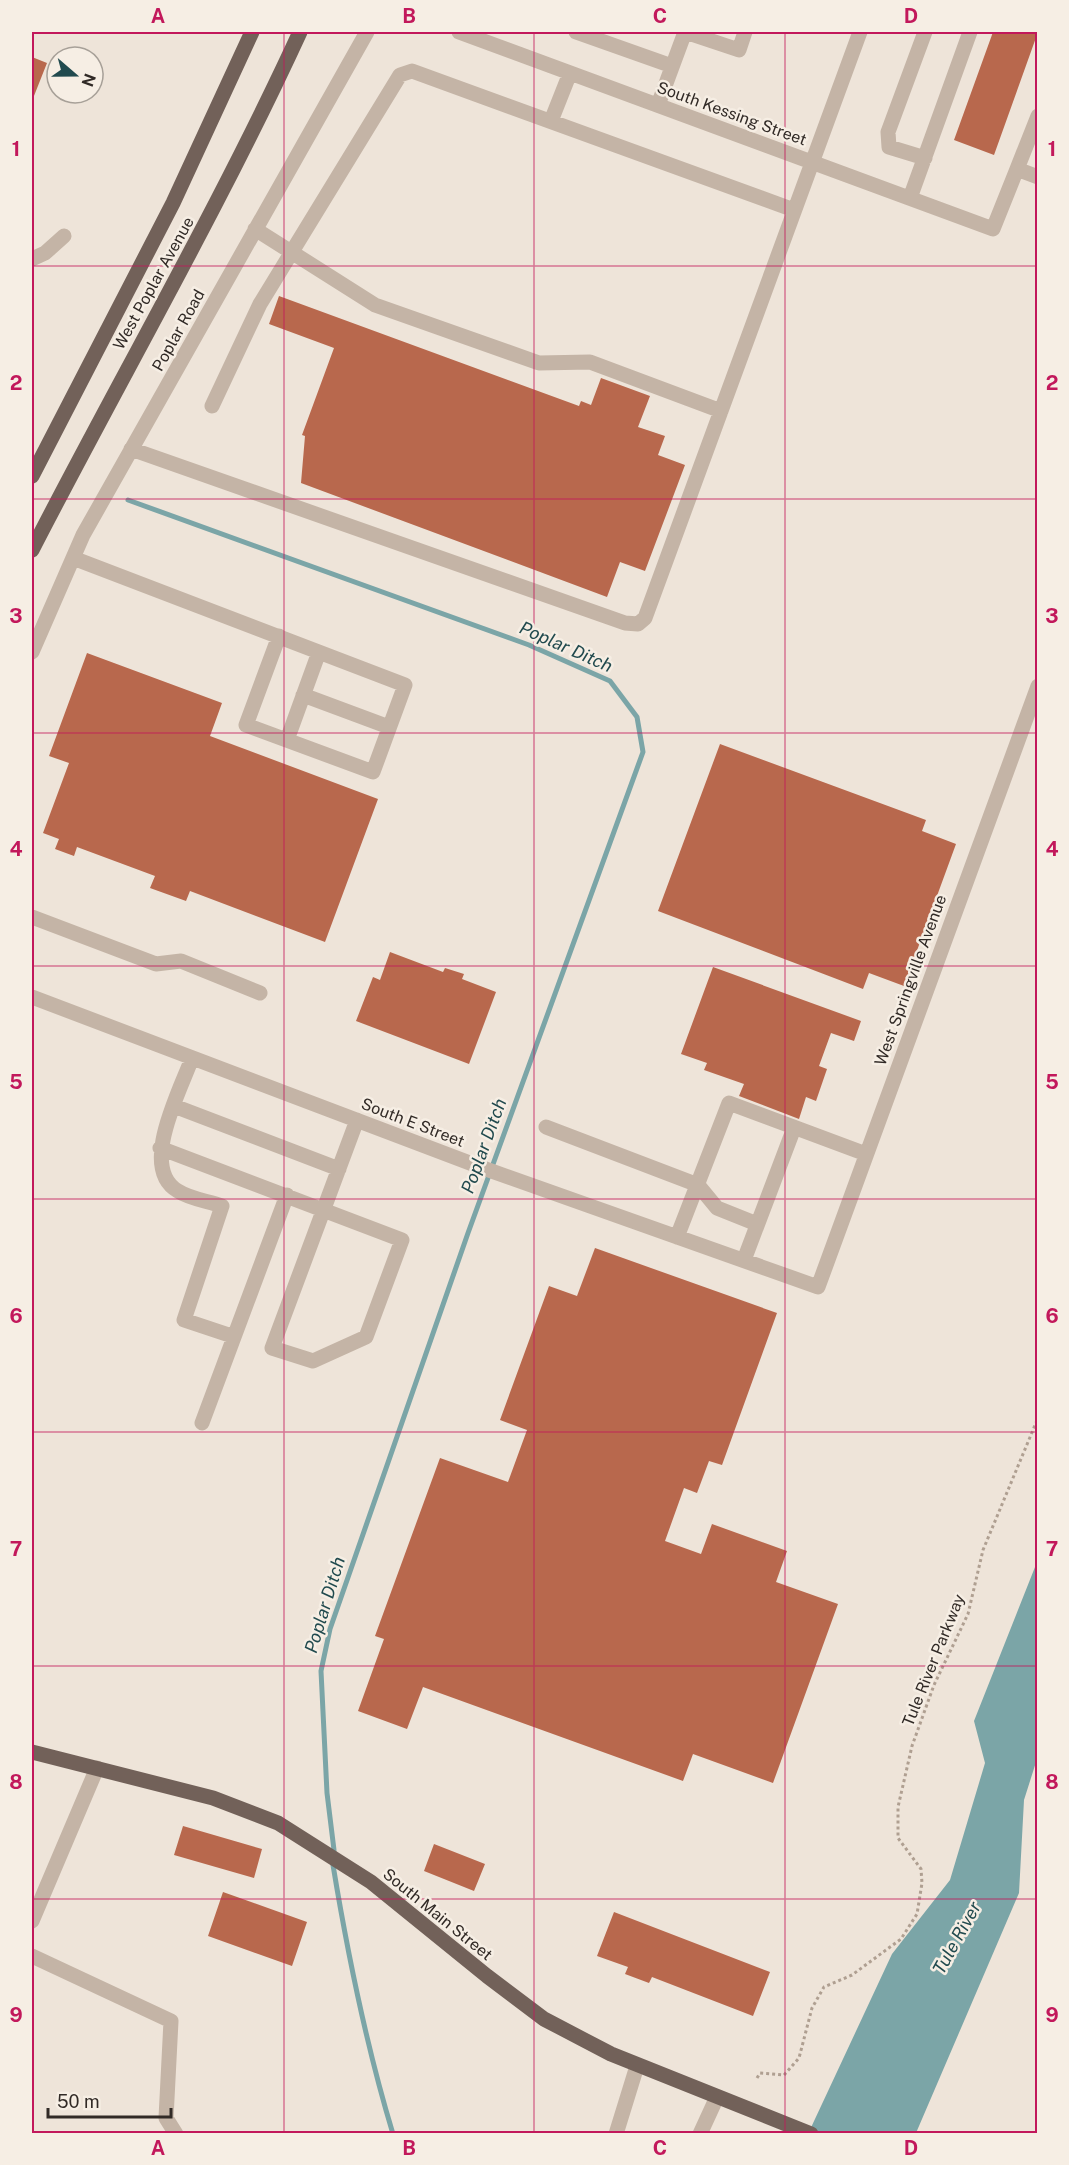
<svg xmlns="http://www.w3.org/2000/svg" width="1069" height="2165" font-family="'Public Sans',sans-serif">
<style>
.water{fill:#7ba5a7}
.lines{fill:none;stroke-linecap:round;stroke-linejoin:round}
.stream{stroke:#7ba5a7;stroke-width:5}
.building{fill:#b8684d}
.path{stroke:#af9f91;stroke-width:3;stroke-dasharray:3 3;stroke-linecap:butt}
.minor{stroke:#c4b4a6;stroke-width:15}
.major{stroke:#726159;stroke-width:15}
.grid{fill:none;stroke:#c2185b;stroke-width:1.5;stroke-opacity:0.55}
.labels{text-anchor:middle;stroke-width:5;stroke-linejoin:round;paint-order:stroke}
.street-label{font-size:16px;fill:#312a26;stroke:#f6eee4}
.water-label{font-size:18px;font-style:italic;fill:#214a4e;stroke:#f6eee4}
.neatline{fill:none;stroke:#c2185b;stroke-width:2}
.grid-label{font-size:20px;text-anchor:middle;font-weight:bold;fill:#c2185b}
</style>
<rect width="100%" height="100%" fill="#eee4d9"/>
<path class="water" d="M1037 1562V1759L1024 1800 1019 1893 916 2133 808 2134 892 1954 950 1880 985 1763 974 1721Z"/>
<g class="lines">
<path class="stream" d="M128 500 529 645 610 681 637 717 643 752 468 1233 330 1629 321 1671 327 1793 334 1850 333 1865C348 1956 366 2045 393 2134"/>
</g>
<path class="building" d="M993 32H1038L994 155 954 140Z
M32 57 47 63 32 101Z
M279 296 579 406 581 401 591 405 601 378 650 396 638 427 665 436 658 455 685 465 645 571 620 562 607 597 301 483 305 436 302 435 334 348 269 324Z
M87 653 222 703 210 736 378 799 325 942 190 891 186 901 150 888 155 876 77 847 74 856 55 849 59 839 43 833 69 763 49 756Z
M720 744 926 820 922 831 956 844 904 986 869 973 863 989 658 911Z
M390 952 443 972 445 968 464 974 462 979 496 992 469 1064 356 1021 373 977 380 980Z
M713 967 861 1021 854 1041 831 1033 819 1066 827 1069 816 1101 806 1097 799 1119 739 1096 744 1084 704 1070 707 1063 681 1054Z
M595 1248 777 1313 722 1465 709 1461 697 1493 684 1488 665 1541 701 1554 712 1524 787 1551 776 1582 838 1604 773 1783 693 1754 683 1781 423 1687 407 1729 358 1711 384 1639 375 1636 440 1458 508 1482 527 1430 500 1420 549 1286 577 1296Z
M183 1826 262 1849 254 1878 174 1855Z
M434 1844 485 1864 474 1891 424 1871Z
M223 1892 307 1922 292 1966 208 1936Z
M614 1912 770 1972 753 2016 652 1977 649 1983 625 1974 628 1967 597 1956Z"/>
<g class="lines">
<path class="path" d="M757 2078 760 2073 784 2075 799 2058 812 2008 824 1987 852 1975 901 1939 917 1914 922 1883 921 1869 898 1838V1807L912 1746 934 1685 968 1614 983 1550 1038 1418"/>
<path class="minor" d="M459 32 993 229 1017 169 1038 177
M576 32 672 66
M685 32 739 50 745 32
M658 105 685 32
M551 121 570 73
M925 158 889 147 888 132 925 32
M1017 169 1038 116
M910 198 970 32
M255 229 375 305 539 363 590 362 721 411
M32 259 45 253 64 236
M212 406 260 304 400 75 412 71 794 210
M131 449 625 623 638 624 645 618 860 32
M73 558 405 685 373 772 246 725 279 636
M32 652 83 535 367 32
M303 695 389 727
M287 740 319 652
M32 917 156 964 181 961 260 993
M32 997 483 1168 818 1287 1038 686
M192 1058C181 1089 138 1168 178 1191 190 1199 208 1201 222 1206L184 1320 232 1336
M174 1106 339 1169
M546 1127 698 1185 717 1208 757 1224
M160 1148 402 1240 366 1337 313 1361 272 1348C301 1272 329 1196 357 1120
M677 1237 729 1103 866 1154
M744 1260 794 1128
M202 1423 287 1195
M32 1921 97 1768
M32 1956 171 2021 166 2118 176 2134
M616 2134 637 2066
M700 2134 717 2097"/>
<path class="major" d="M32 476 173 203 252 32
M32 550C121 377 219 208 300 32
M32 1752 213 1798 278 1823 371 1882 487 1976 544 2019 611 2054 811 2134"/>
</g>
<path class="grid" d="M284 32V2134M534 32V2134M785 32V2134M32 266H1038M32 499H1038M32 733H1038M32 966H1038M32 1199H1038M32 1432H1038M32 1666H1038M32 1899H1038"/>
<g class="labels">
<g class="street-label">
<text transform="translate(732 113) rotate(20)" y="6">South Kessing Street</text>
<text transform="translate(153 283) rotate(-61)" y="6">West Poplar Avenue</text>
<text transform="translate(178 330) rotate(-61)" y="6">Poplar Road</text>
<text transform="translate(910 980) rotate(-70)" y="6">West Springville Avenue</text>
<text transform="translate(413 1122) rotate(21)" y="6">South E Street</text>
<text transform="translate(933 1660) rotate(-68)" y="6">Tule River Parkway</text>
<text transform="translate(438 1914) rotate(39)" y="6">South Main Street</text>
</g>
<g class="water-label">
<text transform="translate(566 647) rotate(24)" y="6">Poplar Ditch</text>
<text transform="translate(484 1146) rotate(-70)" y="6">Poplar Ditch</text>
<text transform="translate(325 1605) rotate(-73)" y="6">Poplar Ditch</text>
<text transform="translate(957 1938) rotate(-61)" y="6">Tule River</text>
</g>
</g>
<rect width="1069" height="2165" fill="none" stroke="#f6eee4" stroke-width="66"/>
<g transform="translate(75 75) rotate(110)"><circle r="28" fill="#f6eee4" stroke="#a7a098" stroke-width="1.5"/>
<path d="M0-4.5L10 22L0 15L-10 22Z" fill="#214a4e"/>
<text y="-9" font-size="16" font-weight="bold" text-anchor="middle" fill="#312a26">N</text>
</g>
<path d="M48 2108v9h123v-9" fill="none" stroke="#312a26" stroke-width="3"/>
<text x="57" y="2108" font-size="18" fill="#312a26" stroke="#f6eee4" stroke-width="4.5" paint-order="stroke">50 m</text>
<rect x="33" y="33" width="1003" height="2099" class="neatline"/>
<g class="grid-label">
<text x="158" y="23">A</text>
<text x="409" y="23">B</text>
<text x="660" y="23">C</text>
<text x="911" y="23">D</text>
<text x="16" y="156">1</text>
<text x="1052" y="156">1</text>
<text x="16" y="390">2</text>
<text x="1052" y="390">2</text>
<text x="16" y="623">3</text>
<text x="1052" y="623">3</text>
<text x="16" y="856">4</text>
<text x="1052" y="856">4</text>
<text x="16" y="1089">5</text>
<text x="1052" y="1089">5</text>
<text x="16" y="1323">6</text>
<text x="1052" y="1323">6</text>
<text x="16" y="1556">7</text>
<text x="1052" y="1556">7</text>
<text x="16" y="1789">8</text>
<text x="1052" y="1789">8</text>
<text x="16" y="2022">9</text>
<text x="1052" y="2022">9</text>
<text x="158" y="2155">A</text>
<text x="409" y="2155">B</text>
<text x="660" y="2155">C</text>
<text x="911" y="2155">D</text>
</g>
</svg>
